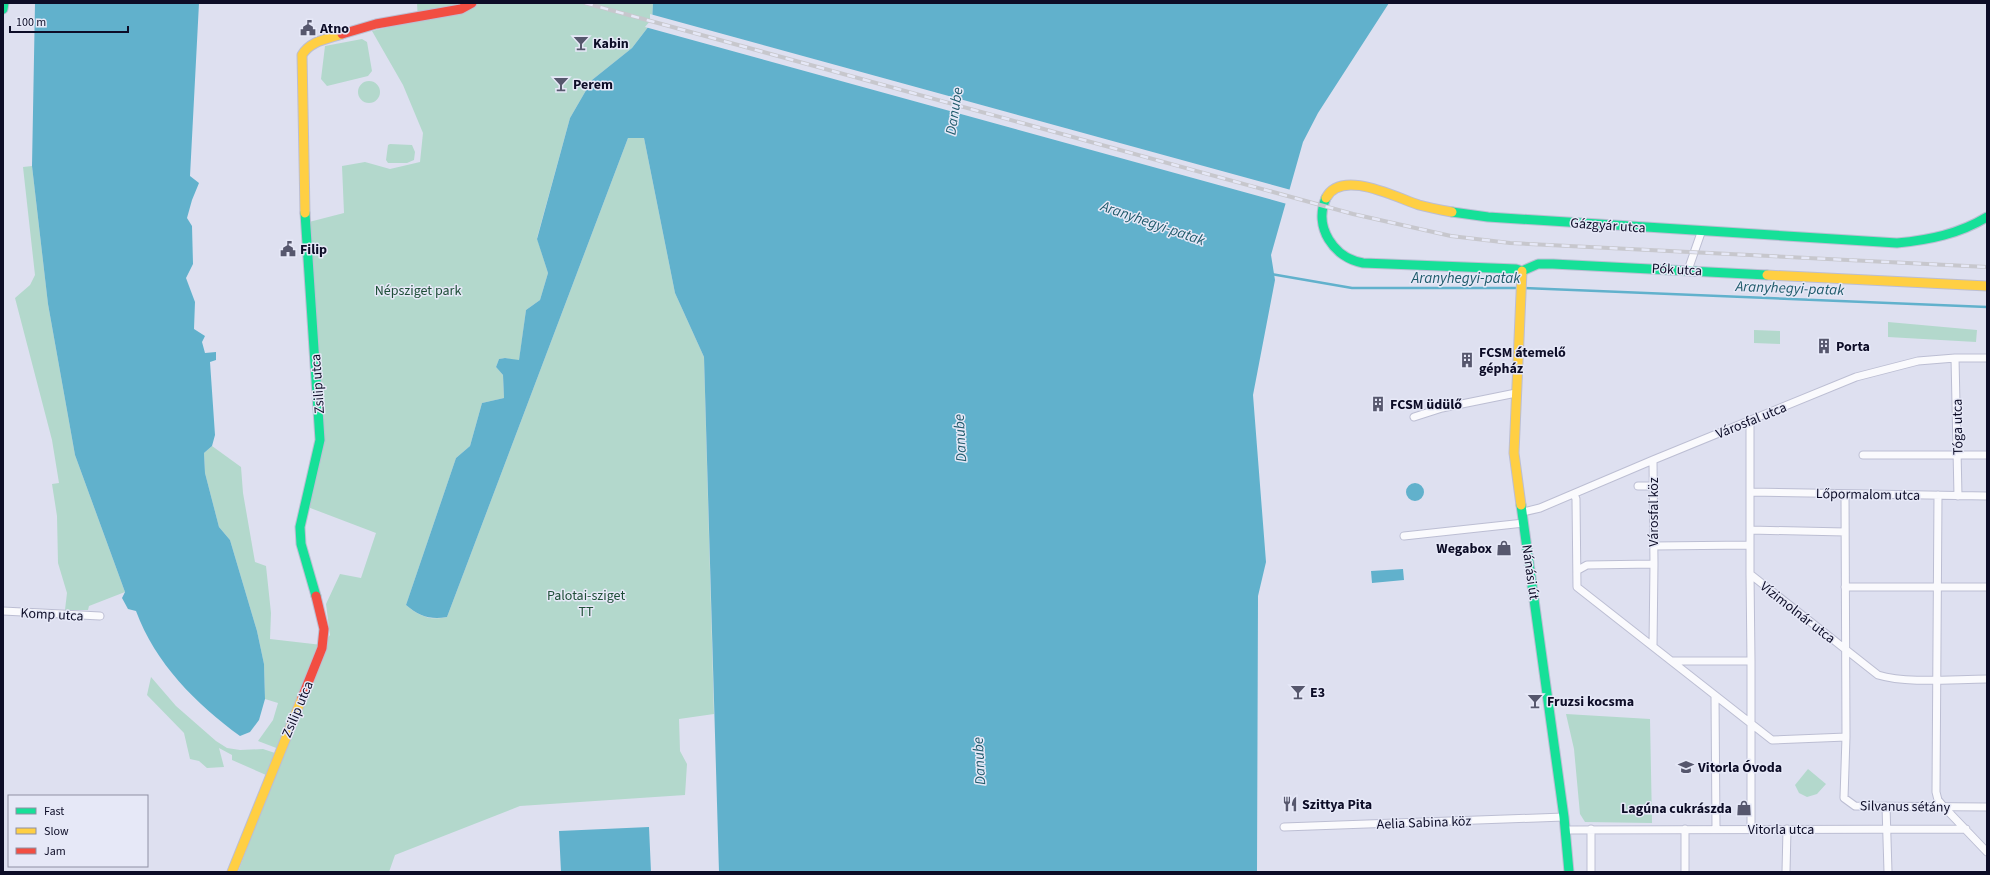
<svg xmlns="http://www.w3.org/2000/svg" width="1990" height="875" font-family="'Source Sans 3',sans-serif">
<style>
.green{fill:#b3d8cc}
.water{fill:#61b1cc}
.pier{fill:#dee0f0}
.lines{fill:none;stroke-linecap:round;stroke-linejoin:round}
.stream{stroke:#61b1cc;stroke-width:2.5}
.street-casing{stroke:#bcbed3;stroke-width:9}
.fast-casing{stroke:#bcbed3;stroke-width:11}
.slow-casing{stroke:#bcbed3;stroke-width:11}
.jam-casing{stroke:#bcbed3;stroke-width:11}
.street{stroke:#fafafd;stroke-width:7}
.fast{stroke:#16e098;stroke-width:9}
.slow{stroke:#ffcf43;stroke-width:9}
.jam{stroke:#f24e42;stroke-width:9}
.rail-casing{stroke:#c7c7cd;stroke-width:4}
.rail{stroke:#e6e8f7;stroke-width:2.5;stroke-dasharray:8;stroke-linecap:butt}
.labels{text-anchor:middle;stroke-width:3;stroke-linejoin:round;paint-order:stroke}
.poi-label{font-size:14px;font-weight:bold;fill:#0d0d27;stroke:#e6e8f7;text-anchor:start}
.street-label{font-size:14px;fill:#0d0d27;stroke:#e6e8f7}
.park-label{font-size:14px;fill:#1f4e38;stroke:#e6e8f7}
.water-label{font-size:15px;font-style:italic;fill:#205b6c;stroke:#e6e8f7}
</style>
<rect width="100%" height="100%" fill="#dee0f0"/>
<path class="green" d="M417 3H653L652 22 632 48 592 80 570 118 537 238 548 273 540 300 526 310 519 361 505 358 499 359 496 367 503 375 504 398 482 403 470 446 456 458 406 605C419 616 430 621 447 617L628 138H644L675 293 704 357 714 714 679 719 680 751 687 764 685 795 520 806 395 855 389 872H238L273 778 232 760V755L219 748 224 767 207 768 199 761 190 759 184 733 147 695 151 677 176 706 216 741 227 748 240 750 263 749 278 754 279 749 258 741 273 720 278 703 265 699 264 664 257 631 230 540 219 527 205 473 204 453 212 446 241 467 243 493 255 562 266 566 271 613 270 639 322 645 330 635 326 604 340 574 361 578 376 533 305 506 320 440 311 307 309 222 344 213 342 166 365 162 390 169 420 162 423 133 403 85 372 31 418 20Z
M362 39 367 42 372 71 368 76 327 86 321 79 325 46Z
M358 92a11 11 0 1 1 22 0a11 11 0 1 1-22 0Z
M390 144 412 145 415 152 414 160 407 163H388L386 160 388 145Z
M32 166 48 304 75 455 125 592 89 606 88 610H65L67 593 58 563 57 516 52 484 59 483 52 440 15 298 30 285 35 275 23 167Z
M1888 322 1977 330 1976 342 1888 337Z
M1754 330 1780 331V344L1754 343Z
M1566 714 1650 719 1652 823 1585 822 1580 814 1574 749Z
M1808 769 1826 784 1817 794 1807 797 1799 793 1795 785Z"/>
<path class="water" d="M35 3H199L190 176 199 183 192 200 187 218 192 226 193 264 186 278 195 302 194 329 205 336 202 342 205 353 216 352V360L210 362 215 435 212 446 204 453 205 473 219 527 230 540 257 631 264 664 265 699 259 720 250 732 240 736C196 704 155 663 136 611L128 609 122 598 125 592 75 455 48 304 32 166Z
M653 3H1389L1318 113 1303 142 1271 255 1275 280 1253 395 1266 562 1258 596 1257 872H719L704 357 675 293 644 138H628L447 617C430 620 419 616 406 605L456 458 470 446 482 403 504 398 503 375 496 367 499 359 505 358 519 360 526 310 540 300 548 273 537 239 570 118 592 80 632 48 652 22Z
M1406 492a9 9 0 1 1 18 0a9 9 0 1 1-18 0Z
M1403 569 1404 580 1372 583 1371 571Z
M649 827 651 872H561L559 831Z"/>
<path class="pier" d="M650 14 1291 190 1287 204 645 27 650 21Z"/>
<g class="lines">
<path class="stream" d="M1271 274 1352 288H1519
M1524 288 1987 307"/>
<defs>
<path id="street" d="M1688 270 1702 230
M1955 358 1958 496
M1414 417 1442 408 1516 393
M1750 421V574L1878 675C1908 684 1954 679 1987 679
M1863 455H1987
M1653 460 1654 564
M1638 486H1653
M1750 492 1987 496
M1574 494 1576 499 1577 587 1772 740 1846 737 1844 798 1855 806 1987 807
M1845 494 1846 737
M1938 495 1936 792 1938 800 1943 806 1987 852
M1523 512 1540 508 1653 460 1856 377 1918 361 1955 358H1987
M1750 530 1845 532
M1404 536 1524 523
M1654 546 1750 545
M1578 570 1587 565 1654 564 1653 646
M1750 574 1751 661
M1845 587H1987
M3 611 100 616
M1672 661H1751V829
M1715 696 1716 829
M1886 806 1888 872
M1284 827 1564 817
M1566 830 1966 829
M1591 872V829
M1685 872V829
M1786 872 1787 829"/>
<path id="fast" d="M3 9 4 3
M1326 198C1313 227 1334 258 1363 263L1516 269 1522 271 1538 264H1553L1767 275
M1452 212 1488 217 1897 243C1929 240 1959 234 1987 217
M305 213 320 440 300 527 301 544 316 596
M1521 505 1564 817 1569 872"/>
<path id="slow" d="M1326 198C1341 168 1397 198 1419 205 1430 208 1441 210 1452 212
M305 213 302 55C310 41 327 39 342 34
M1767 275 1987 286
M1521 505 1514 453 1522 271
M232 872 302 698"/>
<path id="jam" d="M342 34 376 24 461 9 472 3
M302 698 322 648 324 629 316 596"/>
</defs>
<use href="#street" class="street-casing"/>
<use href="#fast" class="fast-casing"/>
<use href="#slow" class="slow-casing"/>
<use href="#jam" class="jam-casing"/>
<use href="#street" class="street"/>
<use href="#fast" class="fast"/>
<use href="#slow" class="slow"/>
<use href="#jam" class="jam"/>
<defs>
<path id="rail" d="M585 3 1353 214 1451 236 1510 243 1987 267"/>
</defs>
<use href="#rail" class="rail-casing"/>
<use href="#rail" class="rail"/>
</g>
<defs>
<symbol id="civic-bare" viewBox="-9 -9 18 18"><path d="M-.6-6.5H3V-4.5H.6V-3L4-1V1h2V6H-6V1h2V-1L-.6-3ZM-1.2 2.5V6h2.4V2.5Z" fill="#56576d" stroke="#e6e8f7" stroke-width="2.5" paint-order="stroke"/></symbol>
<symbol id="bar-bare" viewBox="-9 -9 18 18"><path d="M-6-5H6L.8 .8V4.5H3.5V6h-7V4.5H-.8V.8Z" fill="#56576d" stroke="#e6e8f7" stroke-width="2.5" paint-order="stroke"/></symbol>
<symbol id="building-bare" viewBox="-9 -9 18 18"><path d="M-4-6H4V6H1V3H-1V6H-4ZM-2.5-4.3h1.7v1.8h-1.7ZM.8-4.3h1.7v1.8H.8ZM-2.5-1h1.7V.8h-1.7ZM.8-1h1.7V.8H.8Z" fill="#56576d" stroke="#e6e8f7" stroke-width="2.5" paint-order="stroke"/></symbol>
<symbol id="shop-bare" viewBox="-9 -9 18 18"><path d="M-5-2.5h2.3a2.7 3.5 0 0 1 5.4 0H5L5.5 6h-11ZM-1.5-2.5h3a1.5 2.3 0 0 0-3 0Z" fill="#56576d" stroke="#e6e8f7" stroke-width="2.5" paint-order="stroke"/></symbol>
<symbol id="school-bare" viewBox="-9 -9 18 18"><path d="M0-5L7-2L0 1L-7-2ZM-4 1L0 2.5L4 1V4Q0 6-4 4Z" fill="#56576d" stroke="#e6e8f7" stroke-width="2.5" paint-order="stroke"/></symbol>
<symbol id="restaurant-bare" viewBox="-9 -9 18 18"><path d="M-5-6h1v4h1v-4h1v4h1v-4h1v5L-1.5 .5V6h-2V.5L-5-1ZM5-6V6H3V1.5H1.5Q1.5-4 5-6Z" fill="#56576d" stroke="#e6e8f7" stroke-width="2.5" paint-order="stroke"/></symbol>
</defs>
<g fill-rule="evenodd">
<use href="#civic-bare" x="297" y="17" width="22" height="22"/>
<use href="#bar-bare" x="570" y="32" width="22" height="22"/>
<use href="#bar-bare" x="550" y="73" width="22" height="22"/>
<use href="#civic-bare" x="277" y="238" width="22" height="22"/>
<use href="#building-bare" x="1813" y="335" width="22" height="22"/>
<use href="#building-bare" x="1456" y="349" width="22" height="22"/>
<use href="#building-bare" x="1367" y="393" width="22" height="22"/>
<use href="#shop-bare" x="1493" y="537" width="22" height="22"/>
<use href="#bar-bare" x="1287" y="681" width="22" height="22"/>
<use href="#bar-bare" x="1524" y="690" width="22" height="22"/>
<use href="#school-bare" x="1675" y="756" width="22" height="22"/>
<use href="#restaurant-bare" x="1279" y="793" width="22" height="22"/>
<use href="#shop-bare" x="1733" y="797" width="22" height="22"/>
</g>
<g class="labels">
<g class="poi-label">
<text x="320" y="33">Atno</text>
<text x="593" y="48">Kabin</text>
<text x="573" y="89">Perem</text>
<text x="300" y="254">Filip</text>
<text x="1836" y="351">Porta</text>
<text x="1479" y="357">FCSM átemelő<tspan x="1479" dy="16">gépház</tspan></text>
<text x="1390" y="409">FCSM üdülő</text>
<text x="1492" y="553" text-anchor="end">Wegabox</text>
<text x="1310" y="697">E3</text>
<text x="1547" y="706">Fruzsi kocsma</text>
<text x="1698" y="772">Vitorla Óvoda</text>
<text x="1302" y="809">Szittya Pita</text>
<text x="1732" y="813" text-anchor="end">Lagúna cukrászda</text>
</g>
<g class="street-label">
<text transform="translate(1608 225) rotate(4)" y="5">Gázgyár utca</text>
<text transform="translate(1677 269) rotate(3)" y="5">Pók utca</text>
<text transform="translate(317 384) rotate(-94)" y="5">Zsilip utca</text>
<text transform="translate(1751 420) rotate(-22)" y="5">Városfal utca</text>
<text transform="translate(1957 427) rotate(-91)" y="5">Tóga utca</text>
<text transform="translate(1868 494) rotate(1)" y="5">Lőpormalom utca</text>
<text transform="translate(1653 512) rotate(-90)" y="5">Városfal köz</text>
<text transform="translate(1531 572) rotate(82)" y="5">Nánási út</text>
<text transform="translate(1798 612) rotate(38)" y="5">Vízimolnár utca</text>
<text transform="translate(52 614) rotate(3)" y="5">Komp utca</text>
<text transform="translate(297 709) rotate(-67)" y="5">Zsilip utca</text>
<text transform="translate(1905 806) rotate(1)" y="5">Silvanus sétány</text>
<text transform="translate(1424 822) rotate(-2)" y="5">Aelia Sabina köz</text>
<text x="1781" y="834">Vitorla utca</text>
</g>
<g class="park-label">
<text x="418" y="295">Népsziget park</text>
<text x="586" y="600">Palotai-sziget<tspan x="586" dy="16">TT</tspan></text>
</g>
<g class="water-label">
<text transform="translate(954 111) rotate(-81)" y="5">Danube</text>
<text transform="translate(1153 223) rotate(19)" y="5">Aranyhegyi-patak</text>
<text x="1466" y="283">Aranyhegyi-patak</text>
<text transform="translate(1790 288) rotate(2)" y="5">Aranyhegyi-patak</text>
<text transform="translate(960 438) rotate(-93)" y="5">Danube</text>
<text transform="translate(979 761) rotate(-93)" y="5">Danube</text>
</g>
</g>
<rect width="1990" height="875" fill="none" stroke="#0d0d27" stroke-width="8"/>
<rect x="8" y="795" width="140" height="72" fill="#e6e8f7" stroke="#8f90a4"/>
<rect x="16" y="808" width="20" height="6" fill="#16e098" stroke="#8f90a4"/>
<text x="44" y="815" font-size="12" fill="#0d0d27">Fast</text>
<rect x="16" y="828" width="20" height="6" fill="#ffcf43" stroke="#8f90a4"/>
<text x="44" y="835" font-size="12" fill="#0d0d27">Slow</text>
<rect x="16" y="848" width="20" height="6" fill="#f24e42" stroke="#8f90a4"/>
<text x="44" y="855" font-size="12" fill="#0d0d27">Jam</text>
<path d="M10 26v6h118v-6" fill="none" stroke="#0d0d27" stroke-width="2"/>
<text x="16" y="26" font-size="12" fill="#0d0d27" stroke="#e6e8f7" stroke-width="3" paint-order="stroke">100 m</text>
</svg>
